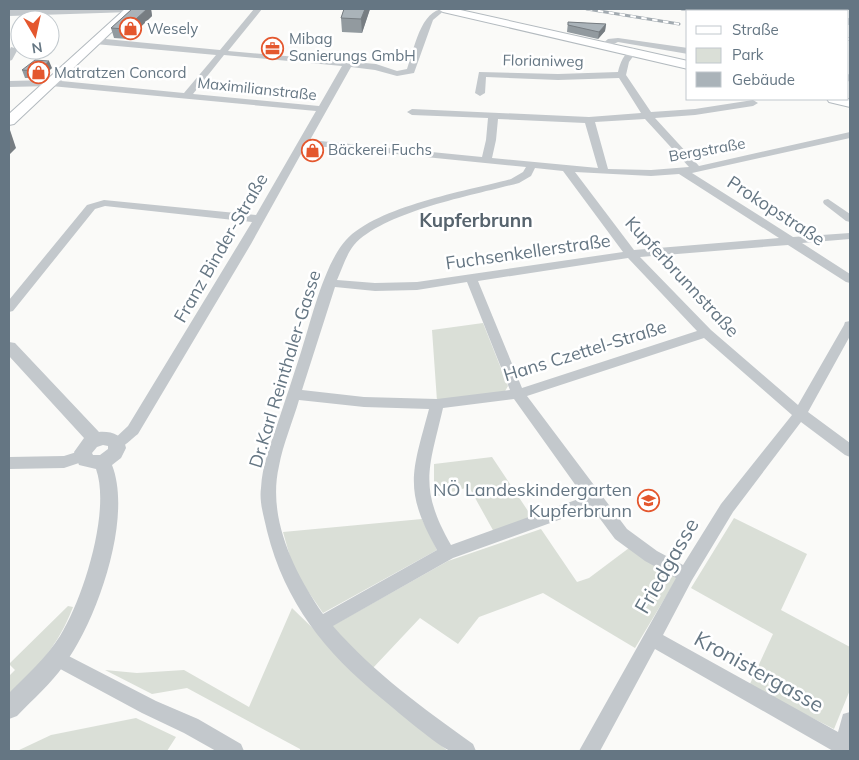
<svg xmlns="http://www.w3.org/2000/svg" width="859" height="760" font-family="Mulish,sans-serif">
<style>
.green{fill:#dadfd7}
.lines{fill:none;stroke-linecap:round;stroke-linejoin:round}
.secondary-casing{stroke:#b3babf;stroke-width:2}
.minor{fill:#c3c8cc;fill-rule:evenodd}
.tertiary{fill:#c3c8cc;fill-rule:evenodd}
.secondary{fill:#fff;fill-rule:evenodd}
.rail-casing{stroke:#a2aab0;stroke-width:3}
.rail{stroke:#fff;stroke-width:2;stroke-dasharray:5.5;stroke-linecap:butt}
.wall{fill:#929a9f}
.shaded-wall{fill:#777d82}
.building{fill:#aab3b9;stroke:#777d82}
.labels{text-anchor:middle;stroke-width:5;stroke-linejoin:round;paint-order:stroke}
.far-poi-label{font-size:15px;fill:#657683;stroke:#fff;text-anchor:start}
.far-street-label{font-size:15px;fill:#657683;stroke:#fff}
.street-label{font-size:18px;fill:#657683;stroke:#fff}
.poi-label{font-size:18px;fill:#657683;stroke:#fff;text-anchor:end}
.neighbourhood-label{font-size:19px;font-weight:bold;fill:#57646e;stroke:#fff}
.near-street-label{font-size:21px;fill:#657683;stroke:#fff}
</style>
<rect width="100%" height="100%" fill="#fafaf8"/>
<path class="green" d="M483 323 508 386 504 393 437 401 432 330Z
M492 457 532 517 494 532 469 487 434 497V464Z
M734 518 807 554 781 610 850 647V690L834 729 749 686 773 634 691 588Z
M422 519 437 550 323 613 294 571 283 532Z
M541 529 577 582 589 578 629 548 677 578 635 648 543 593 479 617 458 644 420 618 372 669 332 626 448 561Z
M68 606 73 607C59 644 37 669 9 697V676L15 670 9 664Z
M292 608 394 707 448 751H300V749L187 688 152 694 105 670 137 673 184 670 249 707Z
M136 718 176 737 167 751H17L51 735Z"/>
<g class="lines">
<defs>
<path id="secondary" d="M125 9H136L14 124 9 125V114Z
M438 9H456L688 61V69L443 12Z
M827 99H850V107L829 102Z"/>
</defs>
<use href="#secondary" class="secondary-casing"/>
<path class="minor" d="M254 9H262L228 51 376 64 397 71 407 69C414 50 421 7 446 9L433 20 414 73 397 76 375 70 351 67 310 140 482 157 486 140 488 118 412 115 407 112 412 109 589 117 641 113 619 78 558 80 486 77 485 93 480 96 475 93 479 72 558 74 618 72C620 63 624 53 633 48L637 51 629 62 626 75 651 112 695 109 753 100 758 103 753 106 695 115 655 118 699 166 850 132V138L692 173 793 237 850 233V239L802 243 850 274V283L846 282 788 245 640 257 711 330 798 405 844 325 845 322 850 321V336L808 412 850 443V457L845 455 801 422 733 512 692 580 663 635 838 732 843 714 850 712V751H833L655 649 600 751H579L676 578 645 561 615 539 592 508 453 558 333 626C374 673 423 708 473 744L476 751C468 751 459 753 451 751 441 749 392 707 381 698 325 652 285 603 267 531 264 517 259 502 261 488 262 466 270 446 277 425 285 401 293 377 301 352 311 321 324 264 346 240 378 206 466 191 511 179L523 172 526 167 306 145 251 244 138 434C130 440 123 450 112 447L110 443 128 426 252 222 105 206 95 209 13 311 9 312V300L87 205 104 200 256 215 316 111 51 86 9 87V81L51 80 184 93 216 55 95 44 91 41 95 38 220 50ZM224 55 342 66 319 106 193 94ZM498 119 585 123 598 168 492 158 496 140ZM645 119 689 167 651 170 608 169 595 122ZM535 168 563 171 623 252 417 282 375 283 337 280C342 269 346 255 354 245 385 211 475 195 519 183L531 176ZM575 172 651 176 679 174 779 238 634 250ZM628 258 697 331 522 388 478 281ZM467 282 510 390 437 399 364 397 302 390 335 287 375 291 417 290ZM704 338 792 415 721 504 683 565 657 551 627 529 527 396ZM514 399 584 497 451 545C418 487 429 469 443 408ZM299 400 364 407 429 409C412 473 403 489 437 550L323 614C294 572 267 518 279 466 283 444 293 421 299 400Z
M783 9H795L799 11H787Z
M835 9H843L845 11H837Z
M848 18H850V25H848Z
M618 38 688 48V54L618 42 605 48 601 45 608 39Z
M11 47 18 49 12 60 9 61V51Z
M848 74 850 75V82L848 81Z
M828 199 850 214V222L846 221 824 204 823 202 824 200Z
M83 450 88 452 90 456 88 460 64 468 9 469V457L64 456Z
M57 650 156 701 198 719 241 744 244 751H216L184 733 142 713 51 664 48 658 51 652Z"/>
<path class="tertiary" d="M53 9H136L131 12 9 16V10Z
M9 342 15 343 99 432C111 431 124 435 126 448L121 458 112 465C133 518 97 621 64 665 51 684 33 699 17 716L9 719V693C27 675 46 658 60 636 83 599 111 511 96 469L79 465 74 452 84 438 9 356ZM103 445 108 446V449L100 455H93L92 453 97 447Z"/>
<use href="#secondary" class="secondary"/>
<defs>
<path id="rail" d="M587 9 679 24
M682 9 695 11
M704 9 718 11
M848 39H850"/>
</defs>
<use href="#rail" class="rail-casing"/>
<use href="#rail" class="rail"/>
</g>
<path class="wall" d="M132 9H151L152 16 128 39 114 38 111 28Z
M344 9H370L362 33 342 32 341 18Z
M568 22 606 24 605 31 598 39 567 32Z
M52 68 40 78H25L22 70Z"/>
<path class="shaded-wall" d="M147 9H151L152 16 128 39 125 29Z
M365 9H370L362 33 361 19Z
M606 24 605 31 598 39 599 32Z
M49 61 52 68 40 78 38 71Z
M9 127 16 148 9 155Z"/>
<path class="building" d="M132 9H147L125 29 111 28Z
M344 9H365L361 19 341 18Z
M568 22 606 24 599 32 568 25Z
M35 60 49 61 38 71 22 70Z"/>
<defs>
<symbol id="shop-ring" viewBox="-11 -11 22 22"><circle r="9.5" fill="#fff" stroke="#e4572e" stroke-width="1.5"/><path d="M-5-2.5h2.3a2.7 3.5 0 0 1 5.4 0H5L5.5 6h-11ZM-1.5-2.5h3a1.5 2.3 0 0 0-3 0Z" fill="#e4572e"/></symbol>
<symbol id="office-ring" viewBox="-11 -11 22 22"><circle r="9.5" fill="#fff" stroke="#e4572e" stroke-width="1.5"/><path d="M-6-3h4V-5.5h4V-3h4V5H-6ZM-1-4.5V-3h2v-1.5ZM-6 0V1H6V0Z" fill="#e4572e"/></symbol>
<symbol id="school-ring" viewBox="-11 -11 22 22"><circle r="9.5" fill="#fff" stroke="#e4572e" stroke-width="1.5"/><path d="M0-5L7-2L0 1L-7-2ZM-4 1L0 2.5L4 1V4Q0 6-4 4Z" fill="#e4572e"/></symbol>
</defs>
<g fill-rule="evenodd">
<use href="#shop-ring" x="118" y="16" width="25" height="25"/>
<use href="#office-ring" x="260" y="36" width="25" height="25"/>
<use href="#shop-ring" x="26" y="60" width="25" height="25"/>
<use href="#shop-ring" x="300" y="138" width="25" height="25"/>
<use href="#school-ring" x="636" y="488" width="25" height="25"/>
</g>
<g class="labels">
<g class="far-poi-label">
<text x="147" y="34">Wesely</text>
<text x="289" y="44">Mibag<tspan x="289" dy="17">Sanierungs GmbH</tspan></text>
<text x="54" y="78">Matratzen Concord</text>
<text x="328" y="155">Bäckerei Fuchs</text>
</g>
<g class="far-street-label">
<text transform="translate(543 61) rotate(1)" y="5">Florianiweg</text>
<text transform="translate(257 89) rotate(6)" y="5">Maximilianstraße</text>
<text transform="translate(707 150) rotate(-10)" y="5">Bergstraße</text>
</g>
<g class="street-label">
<text transform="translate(776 211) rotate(33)" y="6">Prokopstraße</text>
<text transform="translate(221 248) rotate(-60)" y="6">Franz Binder-Straße</text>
<text transform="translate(528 252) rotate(-8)" y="6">Fuchsenkellerstraße</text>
<text transform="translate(682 277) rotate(47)" y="6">Kupferbrunnstraße</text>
<text transform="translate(585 351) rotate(-17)" y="6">Hans Czettel-Straße</text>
<text transform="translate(285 369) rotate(-73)" y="6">Dr.Karl Reinthaler-Gasse</text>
</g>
<g class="poi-label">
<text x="632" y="496">NÖ Landeskindergarten<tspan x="632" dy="21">Kupferbrunn</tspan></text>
</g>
<g class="neighbourhood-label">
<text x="476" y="227">Kupferbrunn</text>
</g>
<g class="near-street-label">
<text transform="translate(667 566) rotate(-60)" y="7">Friedgasse</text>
<text transform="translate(759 672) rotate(29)" y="7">Kronistergasse</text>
</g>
</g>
<rect width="859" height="760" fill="none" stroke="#657683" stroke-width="20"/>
<rect x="686" y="10" width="162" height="90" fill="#ffffff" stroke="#c1c8cd"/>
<rect x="696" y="26" width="25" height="8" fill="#ffffff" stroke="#c1c8cd"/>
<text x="732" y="35" font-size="15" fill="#657683">Straße</text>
<rect x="696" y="48" width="25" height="15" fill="#dadfd7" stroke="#c1c8cd"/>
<text x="732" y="60" font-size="15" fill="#657683">Park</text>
<rect x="696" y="72" width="25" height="15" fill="#aab3b9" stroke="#c1c8cd"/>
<text x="732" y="85" font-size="15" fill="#657683">Gebäude</text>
<g transform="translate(35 35) rotate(171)"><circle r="24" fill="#ffffff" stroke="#c1c8cd"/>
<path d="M0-4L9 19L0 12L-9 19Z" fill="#e4572e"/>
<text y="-8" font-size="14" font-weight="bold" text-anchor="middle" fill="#657683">N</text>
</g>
</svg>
